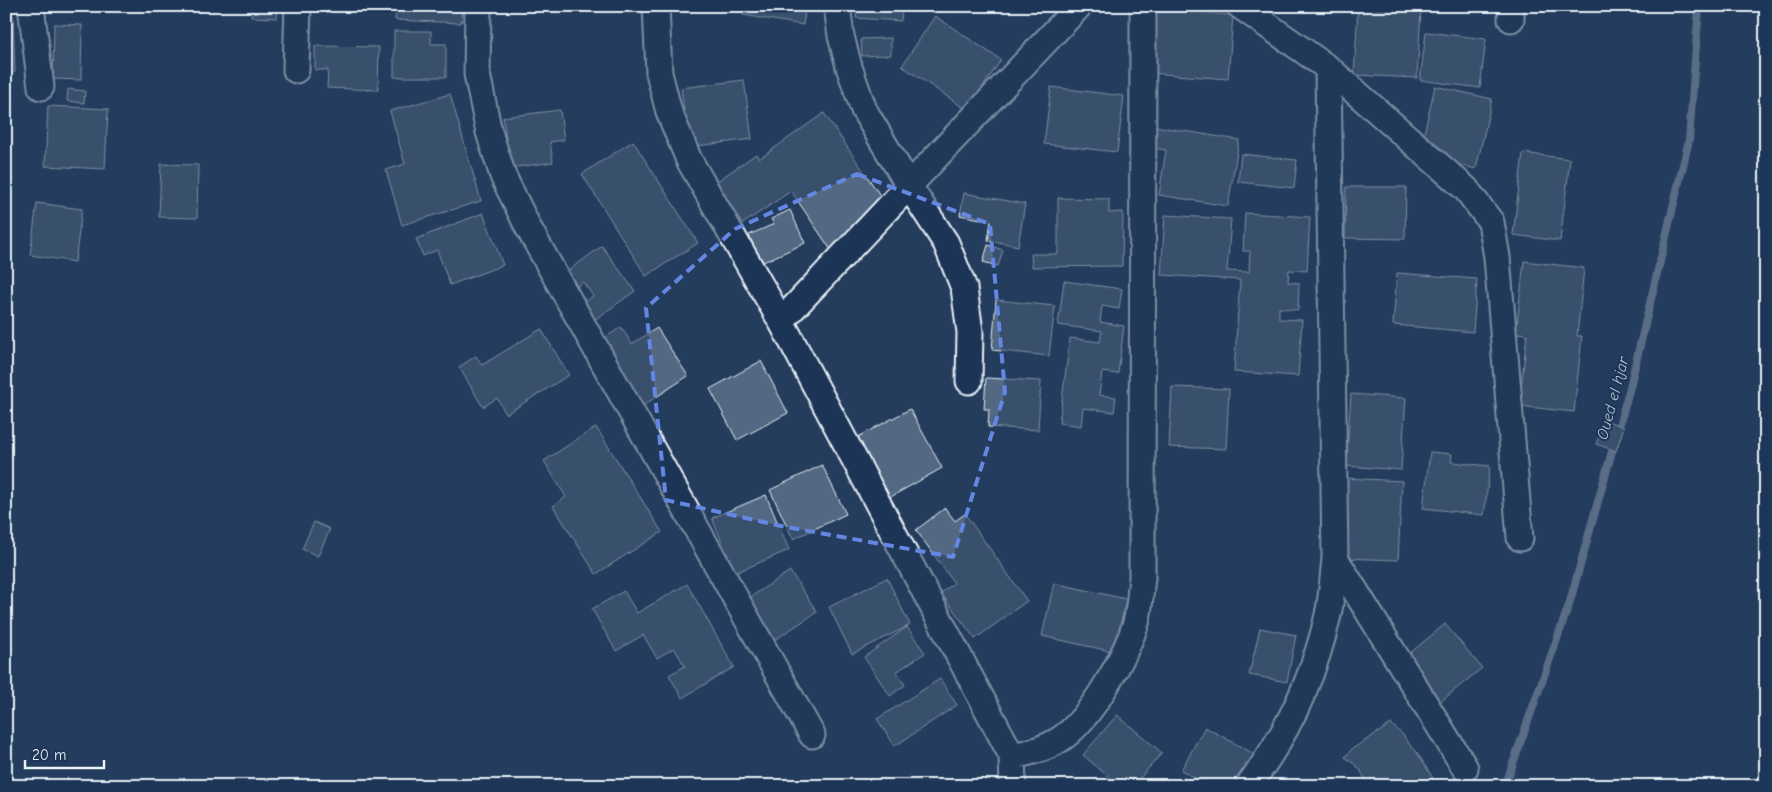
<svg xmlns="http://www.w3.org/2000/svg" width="1772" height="792" font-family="'Comic Neue',sans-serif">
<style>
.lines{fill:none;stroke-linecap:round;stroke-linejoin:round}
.stream{stroke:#99a8ba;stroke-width:8}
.building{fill:#536782;stroke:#e8f1f8}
.minor-casing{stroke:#e8f1f8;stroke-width:29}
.minor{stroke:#1d3557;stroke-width:25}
.marked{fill:none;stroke:#6487e3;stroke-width:4;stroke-dasharray:10 6;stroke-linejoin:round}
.labels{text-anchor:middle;stroke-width:4;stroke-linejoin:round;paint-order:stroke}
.water-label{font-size:16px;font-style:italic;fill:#b4c1ce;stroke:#1d3557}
</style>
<rect width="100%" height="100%" fill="#253d5d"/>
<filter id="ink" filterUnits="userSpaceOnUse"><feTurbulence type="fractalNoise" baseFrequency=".02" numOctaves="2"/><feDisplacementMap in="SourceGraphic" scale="10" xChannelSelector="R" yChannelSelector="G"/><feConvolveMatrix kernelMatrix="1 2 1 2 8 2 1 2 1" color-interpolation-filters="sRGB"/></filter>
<g filter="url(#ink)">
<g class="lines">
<path class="stream" d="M1505 786 1569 605 1630 387 1689 140 1699 6"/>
</g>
<path class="building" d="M47 6H104L105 10 48 11Z
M252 6H278L277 18 251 17Z
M396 6H462L461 23 395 20Z
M512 6H548V9Z
M744 6H806L803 25 743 15Z
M857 6H923L922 10 902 8 901 21 856 18Z
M1145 6H1181V11L1233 15 1228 79 1150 73Z
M1358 8 1421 11 1417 78 1354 75Z
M6 15H13L15 72 6 73Z
M935 16 1001 60 967 110 902 66Z
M54 24 82 25 81 80 53 79Z
M394 31H431V44H446V77H394Z
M1426 32 1486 39 1480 88 1420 80Z
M891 38V55L862 56 861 39Z
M315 46 379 47 378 90 327 88 328 70H315Z
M744 80 752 139 689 147 681 88Z
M1435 86 1492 99 1476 169 1419 155Z
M1051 87 1124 96 1117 152 1044 144Z
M68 89 85 91 84 103 67 101Z
M450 94 481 201 402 225 386 170 405 164 390 111Z
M6 101 14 103 11 123H6Z
M48 106 108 109 105 169 45 166Z
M560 110 564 140 550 142 553 162 510 168 503 117Z
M824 113 892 213 833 253 791 191 741 225 713 184 756 154 759 159Z
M1154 126 1239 140 1228 206 1159 195 1166 150 1151 148Z
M633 141 698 243 646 276 582 174Z
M1523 153 1570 159 1560 241 1513 235Z
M1241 154 1297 160 1294 188 1238 182Z
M161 164 198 165 197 218 159 217Z
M1346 187H1406L1405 239 1345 238Z
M964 193 1025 204 1018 246 988 240 991 221 960 215Z
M1058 198 1109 199V213L1123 212 1122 266 1032 267 1031 254H1058Z
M37 203 82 209 75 262 30 255Z
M790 210 805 243 761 263 749 235 774 224 771 219Z
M483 213 503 265 450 285 437 250 423 256 416 239Z
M1245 213 1310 217 1307 271 1289 270 1288 282 1299 283 1298 310 1279 308V319L1302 320 1298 376 1234 372 1240 280 1161 275 1165 215 1231 219 1227 271 1249 272 1250 251H1243Z
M988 245 1003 250 998 266 983 262Z
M602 246 635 291 593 321 581 305 593 296 583 282 573 290 562 275Z
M1524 261 1584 268 1577 336H1582L1574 412 1519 406 1527 334 1516 333Z
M1397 273 1477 279 1473 332 1393 325Z
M1064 281 1122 289 1119 309 1102 306 1100 322 1124 326 1118 374 1102 372 1099 395 1116 397 1114 412 1083 408 1081 426 1059 423 1070 338 1100 342 1102 331 1058 325Z
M996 300 1055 306 1049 356 992 350Z
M621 327 632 344 657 328 688 376 635 411 593 346Z
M541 329 569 375 506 414 497 398 483 407 459 367 476 356 482 365Z
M761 361 788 413 737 440 710 389Z
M986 378 1041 381 1038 430 988 427 989 409H984Z
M1172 387 1229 389 1226 449 1169 447Z
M1351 394 1406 398 1401 470 1346 466Z
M910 409 942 468 887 499 854 439Z
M1605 420 1624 427 1616 451 1596 444Z
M596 427 662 532 596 574 553 506 566 497 544 461Z
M1430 452 1452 454 1451 462 1490 466 1484 515 1423 508Z
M822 465 846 514 793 539 770 490Z
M1345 478 1402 481 1398 560 1342 558Z
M766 495 789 550 735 573 712 518Z
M945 508 955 521 965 514 1027 601 975 639 941 593 954 583 916 530Z
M314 522 330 529 318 556 302 549Z
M790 571 817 612 773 641 746 600Z
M887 578 910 625 852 654 829 607Z
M1054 583 1126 599 1114 652 1042 636Z
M687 584 734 667 682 698 669 675 685 666 674 648 657 658 643 635 616 651 592 609 624 591 637 613Z
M1445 624 1482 668 1440 702 1404 658Z
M907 627 925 653 896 672 905 685 890 696 864 657Z
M1260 628 1296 635 1287 682 1249 675Z
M940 679 957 705 895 746 877 719Z
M1117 715 1162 753 1133 786H1119L1083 755Z
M1391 724 1403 735 1410 745 1416 751 1438 786H1369L1359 768 1345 757 1352 749Z
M1205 727 1254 754 1236 786H1210L1181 770Z
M1183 777 1193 786H1176Z"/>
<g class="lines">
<defs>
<path id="minor" d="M31 6 41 87
M478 6 477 74 489 132 503 176 529 229 812 735
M656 6 659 73 669 112 689 160 781 321 1012 756C1029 753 1045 749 1059 740 1090 721 1125 657 1136 623 1140 609 1140 592 1142 578L1143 6
M837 6 841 36 849 67 864 110 909 186 946 243 964 288 970 332 969 381
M1240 6 1328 68 1466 189 1491 222 1497 257 1520 538
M1511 6V19
M296 70 298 6
M781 321 1079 6
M1335 558 1465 768
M1012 756 1013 786
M1248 786C1287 735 1314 677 1328 615 1332 596 1333 577 1335 558L1328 68"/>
</defs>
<use href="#minor" class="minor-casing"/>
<use href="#minor" class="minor"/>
</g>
</g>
<path d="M0 0H1772V792H0ZM857 174 990 224 1005 392 953 557 781 526 666 500 646 308 735 229Z" fill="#253d5d" fill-opacity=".55" fill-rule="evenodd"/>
<path class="marked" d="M857 174 990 224 1005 392 953 557 781 526 666 500 646 308 735 229Z"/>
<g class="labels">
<g class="water-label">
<text transform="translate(1612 398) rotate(-75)" y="6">Oued el hjar</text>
</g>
</g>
<rect width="1772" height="792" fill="none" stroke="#1d3557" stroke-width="25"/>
<rect x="12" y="12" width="1747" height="767" fill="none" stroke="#e8f1f8" stroke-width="2" filter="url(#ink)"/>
<path d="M25 760v8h79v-8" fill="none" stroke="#e8f1f8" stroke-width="2.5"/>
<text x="32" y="760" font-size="15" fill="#e8f1f8" stroke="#1d3557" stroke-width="4" paint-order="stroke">20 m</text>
</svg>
